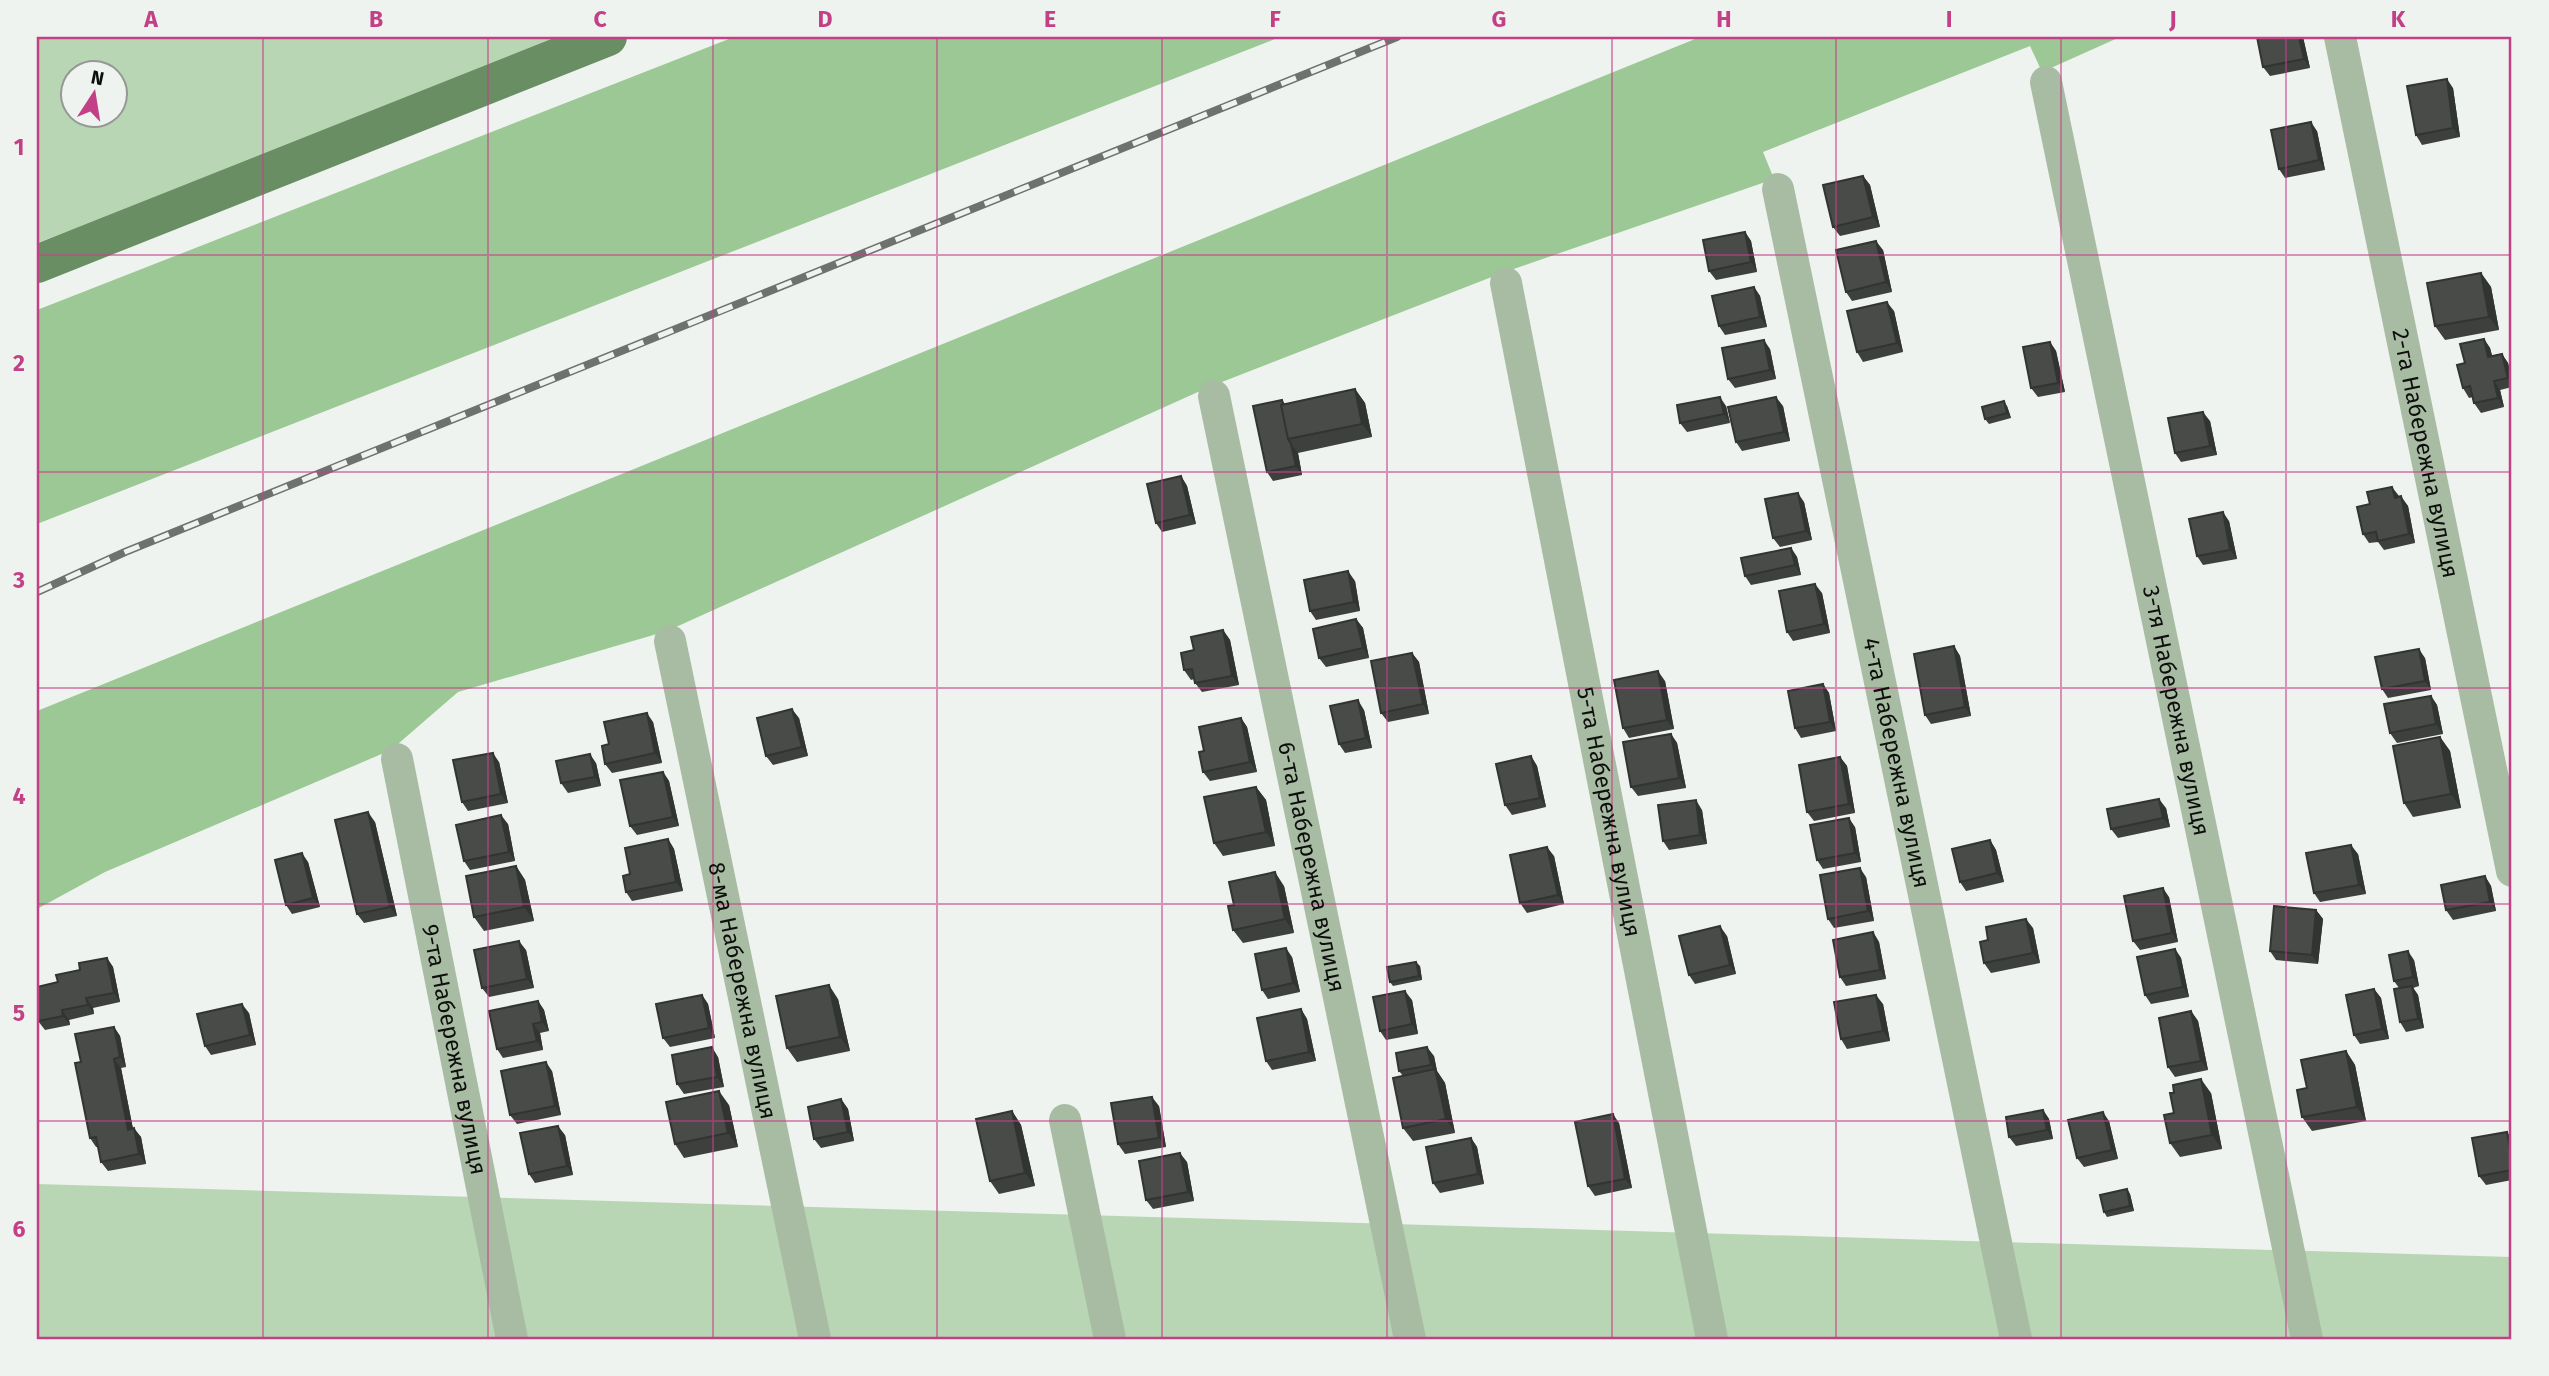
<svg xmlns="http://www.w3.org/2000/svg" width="2549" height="1376" font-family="'Fira Sans',sans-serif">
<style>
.green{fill:#b9d6b4;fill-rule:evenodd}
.forest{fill:#9bc894}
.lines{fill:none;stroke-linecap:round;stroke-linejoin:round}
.minor{stroke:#a8bca4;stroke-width:32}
.major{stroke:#698e64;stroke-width:38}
.rail-casing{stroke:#6f716e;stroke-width:8}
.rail{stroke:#eff3ef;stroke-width:5;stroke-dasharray:16;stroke-linecap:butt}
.wall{fill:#3e403e}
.shaded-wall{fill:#323432}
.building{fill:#484b48;stroke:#323432;stroke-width:2}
.grid{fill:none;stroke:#c44086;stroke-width:2;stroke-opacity:0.55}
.labels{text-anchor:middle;stroke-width:7;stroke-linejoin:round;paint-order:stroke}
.street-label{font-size:23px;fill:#0e0f0d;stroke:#eff3ef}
.neatline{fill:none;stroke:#c44086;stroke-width:2.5}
.grid-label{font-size:23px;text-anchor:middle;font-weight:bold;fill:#c44086}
</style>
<rect width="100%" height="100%" fill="#eff3ef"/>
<path class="green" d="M37 37H582L37 243ZM74 74H116V116H74Z
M37 1184 2512 1257V1339H37Z"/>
<path class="forest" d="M734 37H1280L37 524V310Z
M1700 37H2120L2042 72 2030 46 1763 152 1774 179 1502 273 1209 387 667 631 458 692 391 750 105 872 37 909V711Z"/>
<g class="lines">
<g class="minor">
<path id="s1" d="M2340 37 2512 871"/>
<path id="s2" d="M2046 82 2307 1339"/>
<path id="s3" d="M1778 189 2016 1339"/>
<path id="s4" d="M1506 283 1712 1339"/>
<path id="s5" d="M1214 396 1410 1339"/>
<path id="s6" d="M670 641 815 1339"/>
<path id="s7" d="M397 759 512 1339"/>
<path d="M1065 1120 1110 1339"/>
</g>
<path class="major" d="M37 264 608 37"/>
<defs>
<path id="rail" d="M37 592 125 552 1397 37"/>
</defs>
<use href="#rail" class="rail-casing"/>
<use href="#rail" class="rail"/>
</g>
<path class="wall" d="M2303 37 2310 68 2270 76 2263 67Z
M2453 88 2460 137 2422 145 2416 135Z
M2317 131 2325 170 2285 178 2279 169Z
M1863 176 1870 185 1880 227 1840 236 1833 227Z
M1745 232 1751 241 1757 272 1716 280 1709 271Z
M1883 250 1892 292 1852 301 1846 292Z
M2481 273 2491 287 2499 330 2445 340 2435 326Z
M1754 287 1760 296 1767 327 1725 335 1719 326Z
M1894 311 1903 352 1863 362 1857 352Z
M2484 339 2490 348 2492 356 2502 354 2508 363 2512 379V387L2500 390 2504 407 2481 413 2474 403 2473 397 2469 398 2463 388 2465 363Z
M2050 342 2056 351 2065 392 2038 397 2031 388Z
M1770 349 1776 379 1735 388 1728 379Z
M1355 389 1365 403 1372 437 1298 453 1302 475 1273 481 1267 472 1282 400 1285 404Z
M1726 406 1730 423 1687 432 1680 423Z
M1783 406 1790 441 1742 451 1736 442Z
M2007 406 2011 418 1989 424 1985 419Z
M2210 421 2217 455 2181 462 2175 453Z
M1181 476 1187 486 1196 524 1162 532 1156 523Z
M2399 497 2408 506 2415 543 2384 550 2378 542 2369 543 2363 534 2370 504Z
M1804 502 1812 540 1780 547 1773 538Z
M2229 521 2237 559 2203 565 2197 556Z
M1791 548 1797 557 1801 575 1751 585 1745 576Z
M1355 581 1360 611 1316 620 1310 611Z
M1822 593 1830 633 1793 641 1787 632Z
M1356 619 1363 628 1369 658 1326 667 1319 658Z
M1223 630 1230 640 1239 685 1202 692 1195 683 1194 679 1191 680 1184 670 1194 650Z
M1954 646 1960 656 1971 716 1931 724 1925 715Z
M1412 653 1419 662 1429 714 1388 722 1381 713Z
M2425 658 2431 690 2388 698 2382 689Z
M1665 681 1674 729 1629 738 1623 728Z
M1823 684 1829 693 1836 731 1801 738 1795 728Z
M2431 696 2437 705 2443 734 2397 743 2390 733Z
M1364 710 1372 748 1345 753 1339 744Z
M799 718 808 756 773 765 766 756Z
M1241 718 1247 727 1257 772 1210 781 1203 772 1204 751Z
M653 722 662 763 612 773 605 764 609 744Z
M1671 734 1677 743 1686 788 1638 796 1631 787Z
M2440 737 2450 751 2461 808 2413 817 2404 803Z
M1531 756 1537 766 1546 807 1512 815 1505 805Z
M1840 757 1847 766 1855 813 1814 821 1807 812Z
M499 762 508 803 468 811 462 802Z
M596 763 601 786 568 793 561 783Z
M663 772 669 781 679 826 637 835 630 826Z
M1256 787 1266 800 1275 846 1223 856 1214 843Z
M2166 808 2170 827 2118 838 2111 829Z
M1702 810 1707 844 1669 850 1663 841Z
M375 822 397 916 364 923 357 914Z
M508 824 515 861 470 870 464 861Z
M1855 827 1861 862 1823 869 1817 860Z
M668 839 674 849 683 891 632 901 626 892 630 874Z
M1990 840 1996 850 2004 882 1966 891 1960 882Z
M2358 854 2366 894 2320 902 2314 893Z
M1554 856 1564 904 1527 913 1520 903Z
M308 862 320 907 292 914 286 905Z
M516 866 525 880 534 921 484 931 474 917Z
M2485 876 2491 886 2496 911 2453 920 2446 910Z
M1866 877 1874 921 1834 928 1828 919Z
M1284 886 1294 933 1243 943 1233 930Z
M2169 897 2178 942 2140 950 2133 941Z
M2316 910 2323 919 2318 964 2276 960 2270 951Z
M2033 928 2040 963 1991 973 1984 963 1988 940Z
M1873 932 1879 942 1886 979 1846 986 1840 977Z
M1727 936 1736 974 1695 984 1689 975Z
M2175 949 2181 958 2189 997 2151 1004 2145 995Z
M526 950 534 988 489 997 482 988Z
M1292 957 1300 992 1268 999 1262 990Z
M107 958 113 967 120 1002 93 1008 94 1014 69 1020 70 1025 45 1030 38 1021 58 982 80 970Z
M2414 960 2419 986 2413 988 2418 995 2424 1028 2406 1032 2400 1022 2399 988 2394 981Z
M1420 966 1422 980 1393 986 1390 982Z
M2374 989 2381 998 2389 1039 2360 1044 2354 1035Z
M702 995 708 1004 715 1038 670 1047 663 1038Z
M838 999 850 1051 797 1062 787 1048Z
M1412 1000 1418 1034 1386 1040 1380 1031Z
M538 1001 544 1010 549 1031 540 1033 543 1050 503 1058 497 1049Z
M1883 1004 1890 1041 1847 1049 1841 1039Z
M1301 1009 1307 1019 1316 1061 1272 1070 1266 1061Z
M2191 1011 2198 1021 2208 1070 2175 1077 2168 1067Z
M249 1013 256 1045 211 1055 205 1046Z
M114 1027 120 1036 126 1067 121 1068 133 1129 141 1137 146 1164 108 1171 101 1162 98 1147H96L90 1138 81 1062Z
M2346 1051 2355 1065 2366 1121 2312 1131 2302 1117 2307 1088Z
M1434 1056 1437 1071 1445 1083 1455 1133 1413 1141 1403 1128V1076L1399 1071Z
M718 1057 724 1087 684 1094 677 1084Z
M552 1071 561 1115 517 1124 510 1115Z
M2211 1093 2222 1149 2180 1157 2170 1143 2174 1113Z
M841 1099 848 1109 854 1141 821 1148 814 1139Z
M729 1105 738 1147 684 1158 675 1144Z
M1159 1106 1166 1147 1125 1154 1118 1144Z
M2043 1110 2049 1119 2053 1139 2016 1146 2009 1137Z
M1012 1111 1021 1125 1035 1186 999 1194 990 1181Z
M2109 1121 2118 1159 2084 1167 2077 1158Z
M1619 1123 1632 1188 1595 1196 1588 1186Z
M565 1135 573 1175 535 1183 529 1174Z
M1471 1138 1477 1147 1484 1184 1440 1193 1433 1183Z
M2512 1139V1180L2486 1185 2479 1176Z
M1187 1162 1194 1201 1153 1209 1146 1200Z
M2127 1189 2130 1194 2134 1211 2107 1217 2104 1212Z"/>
<path class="shaded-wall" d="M2299 37H2303L2310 68 2304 59Z
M2447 79 2453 88 2460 137 2453 128Z
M2311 122 2317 131 2325 170 2319 160Z
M1863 176 1870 185 1880 227 1873 217Z
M1745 232 1751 241 1757 272 1751 262Z
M1876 241 1883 250 1892 292 1886 282Z
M2481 273 2491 287 2499 330 2489 317Z
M1754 287 1760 296 1767 327 1760 317Z
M1887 302 1894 311 1903 352 1897 343Z
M2484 339 2490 348 2495 366 2488 357Z
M1764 340 1770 349 1776 379 1770 370Z
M2050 342 2056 351 2065 392 2058 383Z
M2502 354 2508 363 2512 379V384L2508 378Z
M2494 381 2500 390 2504 407 2498 398Z
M1355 389 1365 403 1372 437 1362 424Z
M1720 397 1726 406 1730 423 1724 414Z
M1776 397 1783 406 1790 441 1784 432Z
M2004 401 2007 406 2011 418 2007 413Z
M2203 412 2210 421 2217 455 2210 446Z
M1291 444 1298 453 1302 475 1296 466Z
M1181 476 1187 486 1196 524 1190 515Z
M2392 487 2399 496 2401 507 2395 498Z
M1798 493 1804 502 1812 540 1806 531Z
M2401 496 2408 506 2415 543 2409 534Z
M2223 512 2229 521 2237 559 2230 550Z
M1791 548 1797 557 1801 575 1795 565Z
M1348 571 1355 581 1360 611 1354 602Z
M1815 584 1822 593 1830 633 1824 624Z
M1356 619 1363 628 1369 658 1363 648Z
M1223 630 1230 640 1239 685 1232 676Z
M1954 646 1960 656 1971 716 1965 707Z
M2419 649 2425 658 2431 690 2425 681Z
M1412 653 1419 662 1429 714 1423 704Z
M1658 671 1665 681 1674 729 1667 720Z
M1823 684 1829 693 1836 731 1830 722Z
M2431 696 2437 705 2443 734 2436 724Z
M1358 700 1364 710 1372 748 1366 738Z
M792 709 799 718 808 756 802 747Z
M647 713 653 722 662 763 655 753Z
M1241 718 1247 727 1257 772 1250 762Z
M1671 734 1677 743 1686 788 1679 778Z
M2440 737 2450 751 2461 808 2451 794Z
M493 753 499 762 508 803 501 794Z
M590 754 596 763 601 786 595 777Z
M1531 756 1537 766 1546 807 1540 798Z
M1840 757 1847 766 1855 813 1849 804Z
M663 772 669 781 679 826 673 817Z
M1256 787 1266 800 1275 846 1266 832Z
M2159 799 2166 808 2170 827 2163 818Z
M1696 800 1702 810 1707 844 1700 835Z
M368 812 375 822 397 916 390 907Z
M501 815 508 824 515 861 509 852Z
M1849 818 1855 827 1861 862 1855 853Z
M668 839 674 849 683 891 676 882Z
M1990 840 1996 850 2004 882 1997 873Z
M2351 845 2358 854 2366 894 2359 885Z
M1547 847 1554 856 1564 904 1558 895Z
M302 853 308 862 320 907 313 898Z
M516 866 525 880 534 921 524 907Z
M1860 868 1866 877 1874 921 1868 911Z
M1275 872 1284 886 1294 933 1285 919Z
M2485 876 2491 886 2496 911 2490 902Z
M2163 888 2169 897 2178 942 2172 933Z
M2316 910 2323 919 2318 964 2312 955Z
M2026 919 2033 928 2040 963 2033 953Z
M1720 926 1727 936 1736 974 1730 965Z
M1873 932 1879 942 1886 979 1880 970Z
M519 941 526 950 534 988 527 979Z
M1286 948 1292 957 1300 992 1293 983Z
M2175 949 2181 958 2189 997 2183 987Z
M2408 951 2414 960 2419 986 2413 977Z
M107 958 113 967 120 1002 114 993Z
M1416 962 1420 966 1422 980 1419 976Z
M829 985 838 999 850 1051 840 1037Z
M2412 986 2418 995 2424 1028 2418 1019Z
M2374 989 2381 998 2389 1039 2382 1029Z
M1405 991 1412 1000 1418 1034 1412 1024Z
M702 995 708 1004 715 1038 709 1028Z
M1876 995 1883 1004 1890 1041 1883 1031Z
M86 998 93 1008 94 1014 88 1005Z
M538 1001 544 1010 549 1031 542 1022Z
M242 1004 249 1013 256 1045 250 1035Z
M1301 1009 1307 1019 1316 1061 1309 1052Z
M62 1010 69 1020 70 1025 63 1016Z
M2191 1011 2198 1021 2208 1070 2201 1061Z
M533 1024 540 1033 543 1050 537 1041Z
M114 1027 120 1036 126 1067 120 1057Z
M712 1047 718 1057 724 1087 717 1077Z
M1427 1047 1434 1056 1437 1071 1445 1083 1455 1133 1446 1119 1436 1072 1431 1065Z
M2346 1051 2355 1065 2366 1121 2357 1107Z
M114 1059 121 1068 135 1139 128 1130Z
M546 1062 552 1071 561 1115 555 1106Z
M2201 1079 2211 1093 2222 1149 2212 1135Z
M719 1091 729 1105 738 1147 728 1133Z
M1152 1097 1159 1106 1166 1147 1159 1138Z
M841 1099 848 1109 854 1141 848 1132Z
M2043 1110 2049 1119 2053 1139 2047 1130Z
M1012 1111 1021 1125 1035 1186 1025 1173Z
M2103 1112 2109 1121 2118 1159 2112 1150Z
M1613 1114 1619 1123 1632 1188 1625 1179Z
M558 1126 565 1135 573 1175 567 1166Z
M134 1128 141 1137 146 1164 139 1154Z
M2507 1132 2512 1139V1159Z
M1471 1138 1477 1147 1484 1184 1478 1174Z
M1180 1153 1187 1162 1194 1201 1188 1192Z
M2127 1189 2130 1194 2134 1211 2130 1206Z"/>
<path class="building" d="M2257 37H2299L2304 59 2263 67Z
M2447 79 2453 128 2416 135 2407 86Z
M2311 122 2319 160 2279 169 2271 130Z
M1863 176 1873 217 1833 227 1823 185Z
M1745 232 1751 262 1709 271 1703 240Z
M1876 241 1886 282 1846 292 1836 250Z
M2481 273 2489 317 2435 326 2427 283Z
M1754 287 1760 317 1719 326 1712 296Z
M1887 302 1897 343 1857 352 1847 311Z
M2484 339 2488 357 2502 354 2508 378 2494 381 2498 398 2474 403 2470 386 2463 388 2457 365 2465 363 2460 344Z
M1764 340 1770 370 1728 379 1722 348Z
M2050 342 2058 383 2031 388 2023 347Z
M1355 389 1362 424 1288 439 1281 405Z
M1720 397 1724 414 1680 423 1677 405Z
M1776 397 1784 432 1736 442 1728 407Z
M1282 400 1283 404 1281 405 1288 439 1291 444 1296 466 1267 472 1253 406Z
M2004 401 2007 413 1985 419 1982 407Z
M2203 412 2210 446 2175 453 2168 418Z
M1181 476 1190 515 1156 523 1147 484Z
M2392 487 2395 498 2401 496 2409 534 2378 541 2376 532 2363 534 2357 507 2370 504 2367 492Z
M1798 493 1806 531 1773 538 1765 499Z
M2223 512 2230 550 2197 556 2189 519Z
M1791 548 1795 565 1745 576 1741 558Z
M1348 571 1354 602 1310 611 1304 580Z
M1815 584 1824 624 1787 632 1779 591Z
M1356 619 1363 648 1319 658 1313 629Z
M1223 630 1232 676 1195 683 1192 669 1184 670 1181 653 1194 650 1191 637Z
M1954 646 1965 707 1925 715 1914 654Z
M2419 649 2425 681 2382 689 2375 657Z
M1412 653 1423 704 1381 713 1371 661Z
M1658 671 1667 720 1623 728 1614 680Z
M1823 684 1830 722 1795 728 1788 691Z
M2431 696 2436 724 2390 733 2384 704Z
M1358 700 1366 738 1339 744 1330 706Z
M792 709 802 747 766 756 757 718Z
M647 713 655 753 605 764 602 746 609 744 604 722Z
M1241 718 1250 762 1203 772 1199 752 1204 751 1199 727Z
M1671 734 1679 778 1631 787 1623 742Z
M2440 737 2451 794 2404 803 2393 746Z
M493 753 501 794 462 802 453 760Z
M590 754 595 777 561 783 556 761Z
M1531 756 1540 798 1505 805 1496 764Z
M1840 757 1849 804 1807 812 1799 765Z
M663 772 673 817 630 826 620 780Z
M1256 787 1266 832 1214 843 1204 797Z
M2159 799 2163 818 2111 829 2107 809Z
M1696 800 1700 835 1663 841 1658 805Z
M368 812 390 907 357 914 335 820Z
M501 815 509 852 464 861 456 825Z
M1849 818 1855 853 1817 860 1810 825Z
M668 839 676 882 626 892 623 876 630 874 625 848Z
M1990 840 1997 873 1960 882 1952 849Z
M2351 845 2359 885 2314 893 2306 853Z
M1547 847 1558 895 1520 903 1510 855Z
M302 853 313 898 286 905 275 860Z
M516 866 524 907 474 917 466 876Z
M1860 868 1868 911 1828 919 1820 875Z
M1275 872 1285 919 1233 930 1228 906 1234 905 1229 882Z
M2485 876 2490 902 2446 910 2441 885Z
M2163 888 2172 933 2133 941 2124 896Z
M2274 906 2316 910 2312 955 2270 951Z
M2026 919 2033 953 1984 963 1980 942 1988 940 1986 927Z
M1720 926 1730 965 1689 975 1679 936Z
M1873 932 1880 970 1840 977 1833 940Z
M519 941 527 979 482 988 474 950Z
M1286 948 1293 983 1262 990 1255 954Z
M2175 949 2183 987 2145 995 2137 957Z
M2408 951 2413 977 2394 981 2389 955Z
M107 958 114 993 86 998 88 1005 62 1010 63 1016 38 1021 37 1014V987L58 982 56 975 80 970 79 963Z
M1416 962 1419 976 1390 982 1387 967Z
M829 985 840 1037 787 1048 776 996Z
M2412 986 2418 1019 2400 1022 2394 989Z
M2374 989 2382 1029 2354 1035 2346 995Z
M1405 991 1412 1024 1380 1031 1373 997Z
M702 995 709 1028 663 1038 656 1004Z
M1876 995 1883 1031 1841 1039 1834 1002Z
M538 1001 542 1022 533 1024 537 1041 497 1049 489 1011Z
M242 1004 250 1035 205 1046 197 1014Z
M1301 1009 1309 1052 1266 1061 1257 1018Z
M2191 1011 2201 1061 2168 1067 2159 1018Z
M114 1027 120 1057 114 1059 128 1130 134 1128 139 1154 101 1162 96 1137 90 1138 75 1063 81 1062 75 1034Z
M712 1047 717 1077 677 1084 672 1055Z
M1427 1047 1431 1065 1399 1071 1396 1053Z
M2346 1051 2357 1107 2302 1117 2297 1090 2307 1088 2301 1060Z
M546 1062 555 1106 510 1115 501 1071Z
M1435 1069 1446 1119 1403 1128 1393 1078Z
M2201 1079 2212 1135 2170 1143 2164 1115 2174 1113 2170 1093H2174L2173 1085Z
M719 1091 728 1133 675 1144 666 1102Z
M1152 1097 1159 1138 1118 1144 1111 1103Z
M841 1099 848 1132 814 1139 808 1107Z
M2043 1110 2047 1130 2009 1137 2006 1117Z
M1012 1111 1025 1173 990 1181 976 1119Z
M2103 1112 2112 1150 2077 1158 2068 1120Z
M1613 1114 1625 1179 1588 1186 1575 1122Z
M558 1126 567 1166 529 1174 520 1133Z
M2507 1132 2512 1159V1170L2479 1176 2472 1138Z
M1471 1138 1478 1174 1433 1183 1426 1147Z
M1180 1153 1188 1192 1146 1200 1139 1161Z
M2127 1189 2130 1206 2104 1212 2100 1195Z"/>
<path class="grid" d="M263 37V1339M488 37V1339M713 37V1339M937 37V1339M1162 37V1339M1387 37V1339M1612 37V1339M1836 37V1339M2061 37V1339M2286 37V1339M37 255H2512M37 472H2512M37 688H2512M37 904H2512M37 1121H2512"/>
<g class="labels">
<g class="street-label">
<text dy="8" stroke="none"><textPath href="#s1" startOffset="425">2-га Набережна вулиця</textPath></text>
<text dy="8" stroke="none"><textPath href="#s2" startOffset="642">3-тя Набережна вулиця</textPath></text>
<text dy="8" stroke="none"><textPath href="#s3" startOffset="586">4-та Набережна вулиця</textPath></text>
<text dy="8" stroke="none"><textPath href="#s4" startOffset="539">5-та Набережна вулиця</textPath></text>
<text dy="8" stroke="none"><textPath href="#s5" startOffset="481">6-та Набережна вулиця</textPath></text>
<text dy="8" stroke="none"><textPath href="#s6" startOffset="357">8-ма Набережна вулиця</textPath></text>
<text dy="8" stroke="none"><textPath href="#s7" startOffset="296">9-та Набережна вулиця</textPath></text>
</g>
</g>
<rect width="2549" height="1376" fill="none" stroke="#eff3ef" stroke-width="77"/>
<g transform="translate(94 94) rotate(12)"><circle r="33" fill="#eff3ef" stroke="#959895" stroke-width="2"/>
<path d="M0-5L12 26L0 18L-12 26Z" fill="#c44086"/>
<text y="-10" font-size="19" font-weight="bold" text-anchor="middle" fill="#0e0f0d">N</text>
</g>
<rect x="38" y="38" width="2472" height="1300" class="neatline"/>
<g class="grid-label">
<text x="151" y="27">A</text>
<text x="376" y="27">B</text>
<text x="600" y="27">C</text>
<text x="825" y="27">D</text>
<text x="1050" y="27">E</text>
<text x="1275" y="27">F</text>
<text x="1499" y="27">G</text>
<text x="1724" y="27">H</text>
<text x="1949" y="27">I</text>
<text x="2173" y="27">J</text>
<text x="2398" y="27">K</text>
<text x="19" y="155">1</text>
<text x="19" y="371">2</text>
<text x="19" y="588">3</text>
<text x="19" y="804">4</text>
<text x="19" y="1021">5</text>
<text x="19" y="1237">6</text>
</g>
</svg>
